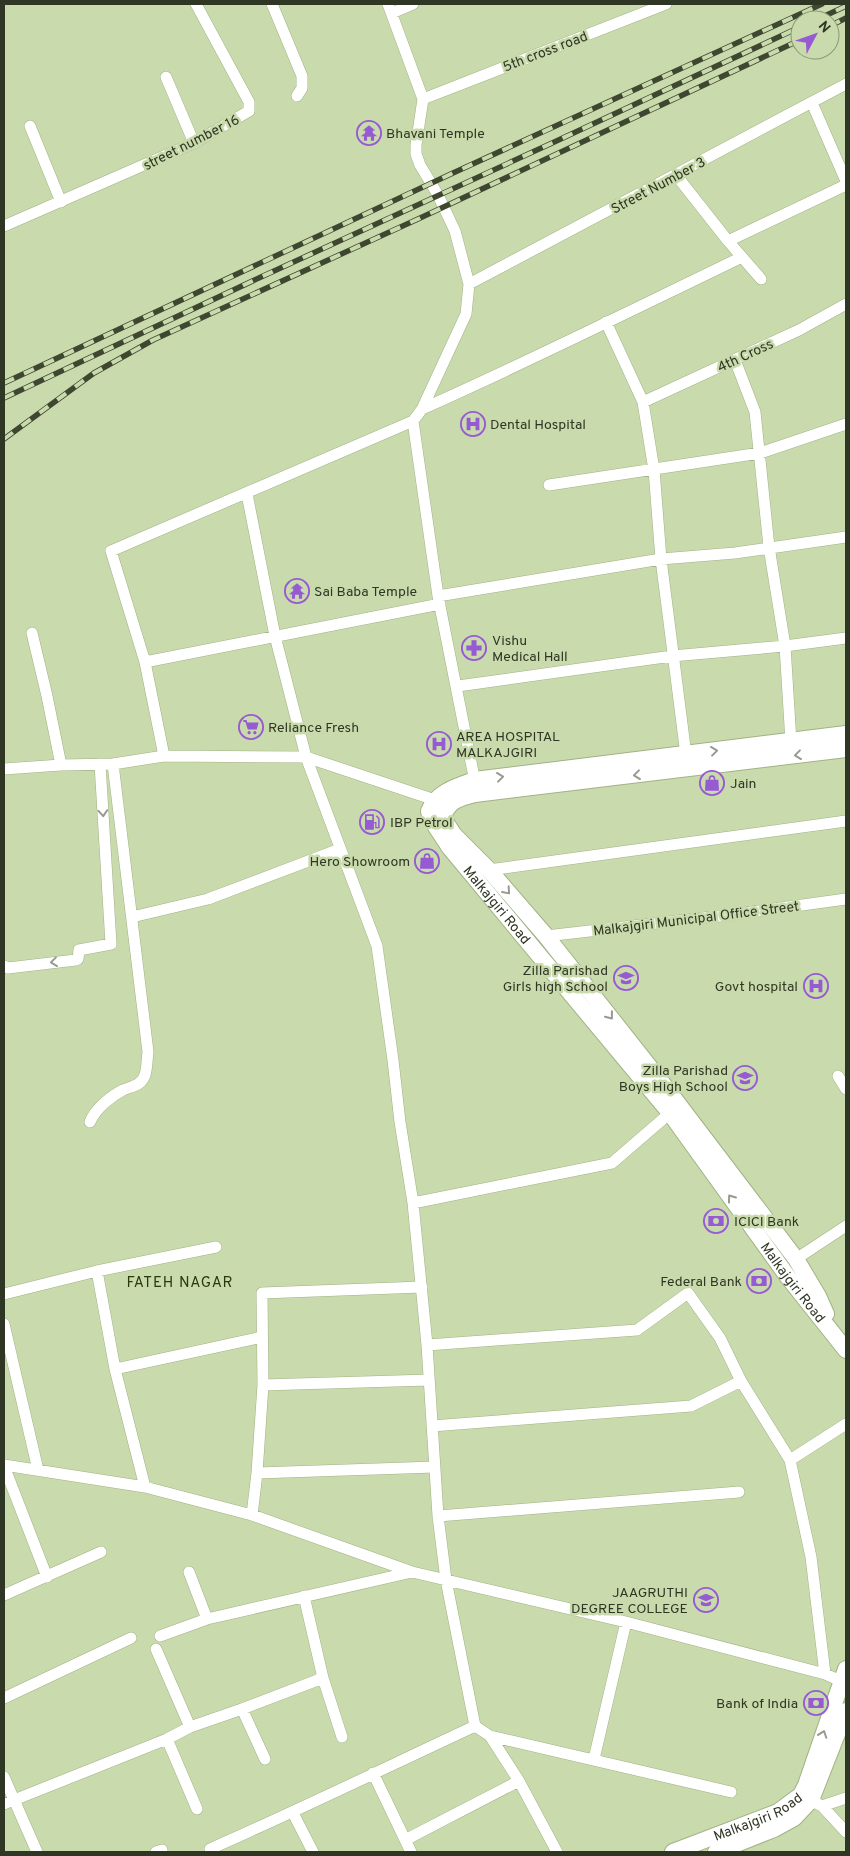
<svg xmlns="http://www.w3.org/2000/svg" width="850" height="1856" font-family="Overpass,sans-serif">
<style>
.lines{fill:none;stroke-linecap:round;stroke-linejoin:round}
.street-casing{stroke:#a1b285;stroke-width:12}
.secondary-casing{stroke:#a1b285;stroke-width:18}
.street{stroke:#fff;stroke-width:11}
.secondary{stroke:#fff;stroke-width:16}
.rail-casing{stroke:#3f4731;stroke-width:5.5}
.rail{stroke:#c9dbac;stroke-width:4;stroke-dasharray:11;stroke-linecap:butt}
.oneway{stroke:#979a91}
.labels{text-anchor:middle;stroke-width:5;stroke-linejoin:round;paint-order:stroke}
.street-label{font-size:14px;fill:#2f3623;stroke:#c9dbac}
.poi-label{font-size:14px;fill:#2f3623;stroke:#c9dbac;text-anchor:start}
.neighbourhood-label{font-size:15px;letter-spacing:1px;fill:#2b380e;stroke:#c9dbac}
</style>
<rect width="100%" height="100%" fill="#c9dbac"/>
<g class="lines">
<defs>
<path id="street" d="M272 4 302 76V88L297 96
M388 4 423 99 416 145V154L420 165 438 195 455 231 469 284 466 314 422 409 413 421 438 596 476 787
M392 13 413 4
M166 77 194 143
M423 99 666 4
M812 103 846 181
M30 126 61 202
M676 175 728 241 761 279
M4 226 194 143 249 111V102L196 4
M728 241 846 185
M469 284 846 84
M606 322 643 402 654 470 661 559 686 755
M735 360 755 412 769 547 785 646 791 742
M643 402 799 330 846 304
M422 409C530 361 636 308 742 257
M549 485 760 453 846 424
M247 494 275 636 306 757 377 946 393 1060 400 1122 413 1203 427 1345 438 1516 446 1580 475 1726 490 1736 519 1781 557 1852
M438 596 661 559 735 553 846 537
M32 633 47 696 61 765
M145 662 440 604
M458 686 672 656 785 646 846 638
M164 756 145 662 111 551 413 421
M4 769 61 765 113 764 164 756 306 757 441 802
M489 870 846 821
M132 917 208 899 340 849
M546 936 729 915 846 899
M4 966 8 968 76 960 78 959 79 950 111 944 100 764
M838 1076 846 1089
M90 1122C95 1109 111 1096 123 1090 132 1086 141 1086 145 1075 147 1069 147 1059 148 1052L113 764
M413 1203 612 1163 670 1113
M796 1259 846 1226
M97 1271 115 1369 145 1487
M4 1294 97 1271 216 1247
M4 1324 38 1470
M427 1345 637 1330 688 1293 720 1338 741 1381 790 1460 811 1557 825 1674
M115 1369 262 1337
M263 1385 429 1380
M432 1426 691 1406 741 1381
M790 1460 846 1424
M4 1465 145 1487 252 1515 412 1572 626 1622 825 1674 841 1681
M4 1466 47 1577
M257 1473 435 1467
M252 1515 257 1473 263 1385 262 1293 422 1287
M438 1516 739 1492
M189 1572 207 1619
M4 1595 101 1552
M304 1596 323 1678 342 1737
M160 1636 207 1619 412 1572
M156 1649 190 1727
M4 1698 131 1638
M242 1709 265 1759
M490 1736 731 1792
M167 1739 197 1809
M594 1759 626 1622
M373 1773 411 1852
M4 1777 37 1852
M804 1797 822 1806 846 1832
M4 1804 167 1739 190 1727 242 1709 323 1678
M822 1806 846 1798
M293 1813 313 1852
M405 1840 519 1781
M156 1852 162 1850
M212 1852 210 1849C299 1810 387 1767 475 1726"/>
<g id="secondary">
<path id="s1" d="M846 734 475 780C458 786 436 792 429 811L431 819 450 848 670 1113 788 1277 846 1350"/>
<path d="M826 1314 818 1296 796 1259 663 1084 546 936 489 870 454 835 446 823 444 814C450 800 460 798 475 794L846 749"/>
<path id="s2" d="M673 1852 778 1812 801 1795 806 1785 846 1669"/>
<path d="M716 1852 774 1829 794 1818 811 1800 846 1711"/>
</g>
</defs>
<use href="#street" class="street-casing"/>
<use href="#secondary" class="secondary-casing"/>
<use href="#street" class="street"/>
<use href="#secondary" class="secondary"/>
<defs>
<path id="rail" d="M816 20 846 6
M830 26 846 18
M4 383 453 173 822 4
M4 398 261 277 550 144 800 27
M4 439 94 373 153 340 418 219 800 40"/>
</defs>
<use href="#rail" class="rail-casing"/>
<use href="#rail" class="rail"/>
</g>
<defs><path id="oneway-chevron" d="M-2-3.5L2.5 0L-2 3.5" fill="none" stroke-width="1.6" stroke-linecap="round" stroke-linejoin="round" transform="scale(1.25)"/></defs>
<g class="oneway">
<use href="#oneway-chevron" transform="translate(714 751) rotate(-7)"/>
<use href="#oneway-chevron" transform="translate(798 755) rotate(173)"/>
<use href="#oneway-chevron" transform="translate(637 775) rotate(173)"/>
<use href="#oneway-chevron" transform="translate(500 777) rotate(-7)"/>
<use href="#oneway-chevron" transform="translate(103 813) rotate(86)"/>
<use href="#oneway-chevron" transform="translate(507 891) rotate(49)"/>
<use href="#oneway-chevron" transform="translate(54 962) rotate(173)"/>
<use href="#oneway-chevron" transform="translate(610 1016) rotate(52)"/>
<use href="#oneway-chevron" transform="translate(731 1198) rotate(-126)"/>
<use href="#oneway-chevron" transform="translate(823 1734) rotate(-71)"/>
</g>
<defs>
<symbol id="temple-ring" viewBox="-11 -11 22 22"><circle r="9.5" fill="#c9dbac" stroke="#965bd2" stroke-width="1.5"/><path d="M0-6L5-2H3V0L6.5 2.5H4V6H1.5V3h-3V6H-4V2.5H-6.5L-3 0V-2H-5Z" fill="#965bd2"/></symbol>
<symbol id="hospital-ring" viewBox="-11 -11 22 22"><circle r="9.5" fill="#c9dbac" stroke="#965bd2" stroke-width="1.5"/><path d="M-5-5h3v3.5h4V-5h3V5h-3V1.5h-4V5h-3Z" fill="#965bd2"/></symbol>
<symbol id="pharmacy-ring" viewBox="-11 -11 22 22"><circle r="9.5" fill="#c9dbac" stroke="#965bd2" stroke-width="1.5"/><path d="M-2-6h4v4h4v4h-4v4h-4v-4h-4v-4h4Z" fill="#965bd2"/></symbol>
<symbol id="supermarket-ring" viewBox="-11 -11 22 22"><circle r="9.5" fill="#c9dbac" stroke="#965bd2" stroke-width="1.5"/><path d="M-6-5.5h2.5l.6 2H6L4.5 2H-2.5L-4.4-4H-6ZM-1.5 3.2a1.3 1.3 0 1 0 .1 0ZM3 3.2a1.3 1.3 0 1 0 .1 0Z" fill="#965bd2"/></symbol>
<symbol id="shop-ring" viewBox="-11 -11 22 22"><circle r="9.5" fill="#c9dbac" stroke="#965bd2" stroke-width="1.5"/><path d="M-5-2.5h2.3a2.7 3.5 0 0 1 5.4 0H5L5.5 6h-11ZM-1.5-2.5h3a1.5 2.3 0 0 0-3 0Z" fill="#965bd2"/></symbol>
<symbol id="fuel-ring" viewBox="-11 -11 22 22"><circle r="9.5" fill="#c9dbac" stroke="#965bd2" stroke-width="1.5"/><path d="M-5.5-6h7V0h2V4h1.3V-2.5L3-4.5l.8-.8L6-3V5H2.5V1h-1V6h-7ZM-4.2-4.7v3.2H.2V-4.7Z" fill="#965bd2"/></symbol>
<symbol id="school-ring" viewBox="-11 -11 22 22"><circle r="9.5" fill="#c9dbac" stroke="#965bd2" stroke-width="1.5"/><path d="M0-5L7-2L0 1L-7-2ZM-4 1L0 2.5L4 1V4Q0 6-4 4Z" fill="#965bd2"/></symbol>
<symbol id="bank-ring" viewBox="-11 -11 22 22"><circle r="9.5" fill="#c9dbac" stroke="#965bd2" stroke-width="1.5"/><path d="M-6-4H6V4H-6ZM0-2.3a2.3 2.3 0 1 0 0 4.6a2.3 2.3 0 1 0 0-4.6Z" fill="#965bd2"/></symbol>
<symbol id="university-ring" viewBox="-11 -11 22 22"><circle r="9.5" fill="#c9dbac" stroke="#965bd2" stroke-width="1.5"/><path d="M0-5L7-2L0 1L-7-2ZM-4 1L0 2.5L4 1V4Q0 6-4 4Z" fill="#965bd2"/></symbol>
</defs>
<g fill-rule="evenodd">
<use href="#temple-ring" x="355" y="119" width="28" height="28"/>
<use href="#hospital-ring" x="459" y="410" width="28" height="28"/>
<use href="#temple-ring" x="283" y="577" width="28" height="28"/>
<use href="#pharmacy-ring" x="460" y="634" width="28" height="28"/>
<use href="#supermarket-ring" x="237" y="713" width="28" height="28"/>
<use href="#hospital-ring" x="425" y="730" width="28" height="28"/>
<use href="#shop-ring" x="698" y="769" width="28" height="28"/>
<use href="#fuel-ring" x="358" y="808" width="28" height="28"/>
<use href="#shop-ring" x="413" y="847" width="28" height="28"/>
<use href="#school-ring" x="612" y="964" width="28" height="28"/>
<use href="#hospital-ring" x="802" y="972" width="28" height="28"/>
<use href="#school-ring" x="731" y="1064" width="28" height="28"/>
<use href="#bank-ring" x="702" y="1207" width="28" height="28"/>
<use href="#bank-ring" x="745" y="1267" width="28" height="28"/>
<use href="#university-ring" x="692" y="1586" width="28" height="28"/>
<use href="#bank-ring" x="802" y="1689" width="28" height="28"/>
</g>
<g class="labels">
<g class="street-label">
<text transform="translate(545 51) rotate(-21)" y="5">5th cross road</text>
<text transform="translate(191 142) rotate(-27)" y="5">street number 16</text>
<text transform="translate(658 185) rotate(-28)" y="5">Street Number 3</text>
<text transform="translate(745 355) rotate(-25)" y="5">4th Cross</text>
<text dy="5" stroke="none"><textPath href="#s1" startOffset="548">Malkajgiri Road</textPath></text>
<text transform="translate(696 918) rotate(-7)" y="5">Malkajgiri Municipal Office Street</text>
<text dy="5" stroke="none"><textPath href="#s1" startOffset="1028">Malkajgiri Road</textPath></text>
<text dy="5" stroke="none"><textPath href="#s2" startOffset="92">Malkajgiri Road</textPath></text>
</g>
<g class="poi-label">
<text x="386" y="138">Bhavani Temple</text>
<text x="490" y="429">Dental Hospital</text>
<text x="314" y="596">Sai Baba Temple</text>
<text x="492" y="645">Vishu<tspan x="492" dy="16">Medical Hall</tspan></text>
<text x="268" y="732">Reliance Fresh</text>
<text x="456" y="741">AREA HOSPITAL<tspan x="456" dy="16">MALKAJGIRI</tspan></text>
<text x="730" y="788">Jain</text>
<text x="390" y="827">IBP Petrol</text>
<text x="410" y="866" text-anchor="end">Hero Showroom</text>
<text x="608" y="975" text-anchor="end">Zilla Parishad<tspan x="608" dy="16">Girls high School</tspan></text>
<text x="798" y="991" text-anchor="end">Govt hospital</text>
<text x="728" y="1075" text-anchor="end">Zilla Parishad<tspan x="728" dy="16">Boys High School</tspan></text>
<text x="734" y="1226">ICICI Bank</text>
<text x="742" y="1286" text-anchor="end">Federal Bank</text>
<text x="688" y="1597" text-anchor="end">JAAGRUTHI<tspan x="688" dy="16">DEGREE COLLEGE</tspan></text>
<text x="798" y="1708" text-anchor="end">Bank of India</text>
</g>
<g class="neighbourhood-label">
<text x="180" y="1287">FATEH NAGAR</text>
</g>
</g>
<rect width="850" height="1856" fill="none" stroke="#2f3623" stroke-width="10"/>
<g transform="translate(815 35) rotate(49)"><circle r="24" fill="#c9dbac" stroke="#8b9975"/>
<path d="M0-4L9 19L0 12L-9 19Z" fill="#965bd2"/>
<text y="-8" font-size="14" font-weight="bold" text-anchor="middle" fill="#2f3623">N</text>
</g>
</svg>
